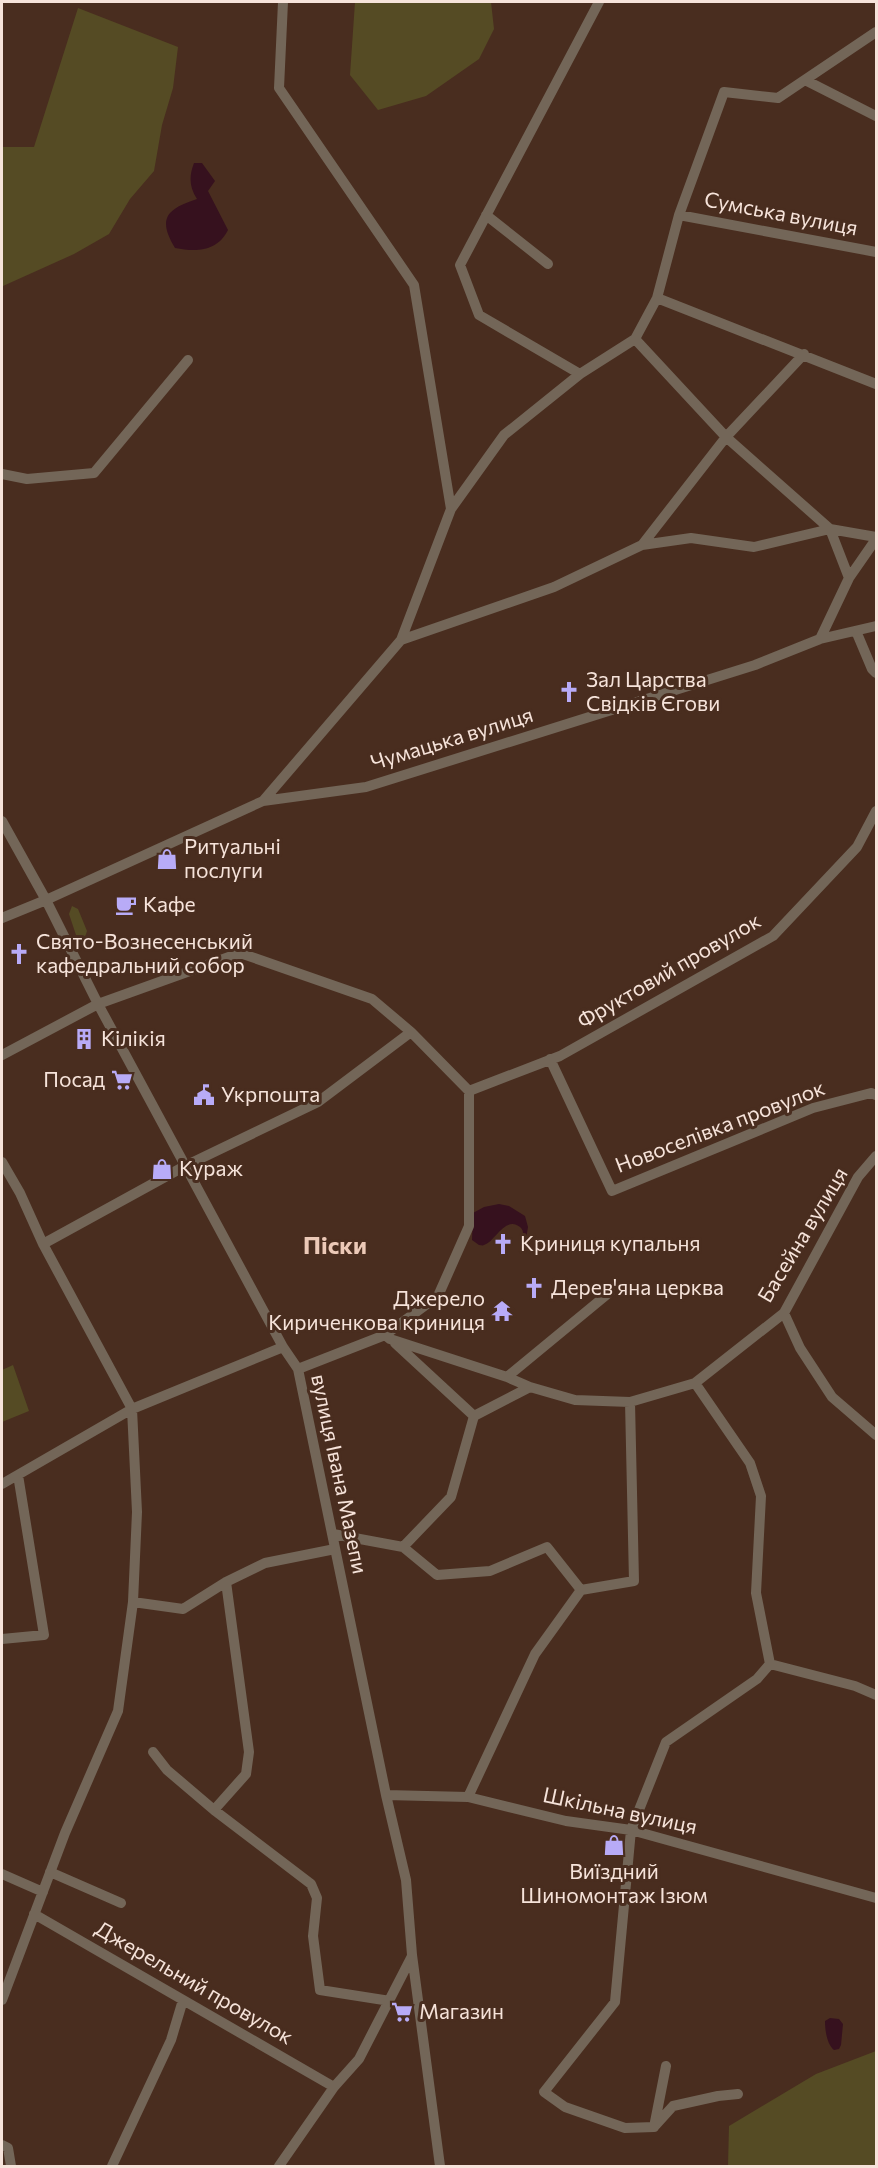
<svg xmlns="http://www.w3.org/2000/svg" width="878" height="2168" font-family="Commissioner,sans-serif">
<style>
.green{fill:#554b24}
.water{fill:#36111e}
.lines{fill:none;stroke-linecap:round;stroke-linejoin:round}
.minor{stroke:#736658;stroke-width:10}
.labels{text-anchor:middle;stroke-width:6;stroke-linejoin:round;paint-order:stroke}
.street-label{font-size:21px;fill:#f6e3da;stroke:#492d1f}
.poi-label{font-size:21px;fill:#f6e3da;stroke:#492d1f;text-anchor:start}
.quarter-label{font-size:24px;font-weight:bold;fill:#ecc9b7;stroke:#492d1f}
</style>
<rect width="100%" height="100%" fill="#492d1f"/>
<path class="green" d="M355 2H491L494 29 479 59 426 96 378 110 350 75Z
M78 8 178 47 173 88 162 125 154 171 130 199 109 234 74 254 3 286 2 283V147H34Z
M72 906 78 909 87 931 85 937 81 939 77 938 69 914Z
M13 1365 29 1411 2 1422V1370Z
M876 2051V2166H728L729 2126 816 2074Z"/>
<path class="water" d="M194 163H202L215 181 208 191 228 230C217 252 196 252 175 248 157 218 167 209 197 199 189 187 189 176 194 163Z
M499 1204 509 1206 525 1216 528 1227 526 1239 523 1240C523 1235 524 1230 520 1227 505 1215 495 1242 484 1245 483 1246 481 1245 479 1245L472 1240 473 1213 484 1207Z
M830 2018 839 2019 843 2024 841 2045 839 2049 834 2050C827 2044 825 2031 825 2021Z"/>
<g class="lines">
<path class="minor" d="M805 80 876 116
M486 215 548 264
M679 215 876 252
M657 298 876 384
M635 339 726 437 830 529 849 578
M580 374 479 315 460 265 599 2
M2 474 27 479 94 473 188 360
M451 509 504 435 580 374 635 339 657 298 679 215 724 92 778 98 876 32
M642 545 691 538 754 547 830 529 876 537
M856 631 872 669 876 673
M820 639 849 578 876 539
M401 640 554 587 642 545 726 437 804 354
M263 801 401 640 451 509 414 285 279 88 283 2
M2 821 46 900 98 1004 283 1347 298 1369 386 1795 406 1880 412 1955 440 2166
M2 918 46 900 263 801 366 787 755 665 820 639 876 626
M2 1055 98 1004 240 953 372 999 411 1032 469 1091V1226L438 1296 385 1335 298 1369
M550 1059 612 1191 813 1108 871 1093 876 1095
M469 1091 560 1056 773 936 857 847 876 811
M2 1162 20 1193 43 1244 132 1409 137 1512 133 1602 118 1711 65 1833 2 2000
M43 1244 185 1166 318 1102 411 1032
M784 1313 800 1348 832 1397 876 1435
M385 1335 390 1339 507 1377 530 1387
M395 1343 474 1416
M507 1377 610 1292
M2 1484 132 1409 283 1347
M333 1534 403 1547 451 1497 474 1416 530 1387 575 1400 630 1402 695 1383 784 1313 858 1177 876 1156
M403 1547 437 1575 490 1571 547 1547 581 1590
M133 1602 183 1609 226 1582 265 1563 335 1549
M2 1639 44 1635 18 1475
M770 1664 855 1686 876 1695
M153 1752 167 1770 214 1810 311 1884 317 1898 313 1936 320 1990 390 2001
M386 1795 468 1797 566 1821 631 1830 876 1898
M468 1797 535 1654 581 1590 634 1581 630 1402
M214 1810 246 1774 249 1752 226 1582
M50 1872 121 1903
M2 1874 43 1892
M34 1914 334 2087
M666 2066 654 2127 625 2128 565 2107 544 2092 615 2002 631 1830 666 1742 757 1679 770 1664 756 1593 761 1496 750 1463 695 1383
M654 2127 673 2106 718 2096 738 2094
M2 2145 8 2148 11 2166
M112 2166 171 2040 183 2000
M279 2166 334 2087 359 2059 412 1956"/>
</g>
<defs>
<symbol id="church-bare" viewBox="-9 -9 18 18"><path d="M-1.2-6h2.4v3.5h3.3v2.4h-3.3V6h-2.4V-.1h-3.3v-2.4h3.3Z" fill="#b8abf7" stroke="#492d1f" stroke-width="2.5" paint-order="stroke"/></symbol>
<symbol id="shop-bare" viewBox="-9 -9 18 18"><path d="M-5-2.5h2.3a2.7 3.5 0 0 1 5.4 0H5L5.5 6h-11ZM-1.5-2.5h3a1.5 2.3 0 0 0-3 0Z" fill="#b8abf7" stroke="#492d1f" stroke-width="2.5" paint-order="stroke"/></symbol>
<symbol id="cafe-bare" viewBox="-9 -9 18 18"><path d="M-5.5-4.5H6V0H3Q3 3.5 0 3.5H-2.5Q-5.5 3.5-5.5 0ZM3-3.2v2h1.7v-2ZM-6 4.5H4V6H-6Z" fill="#b8abf7" stroke="#492d1f" stroke-width="2.5" paint-order="stroke"/></symbol>
<symbol id="building-bare" viewBox="-9 -9 18 18"><path d="M-4-6H4V6H1V3H-1V6H-4ZM-2.5-4.3h1.7v1.8h-1.7ZM.8-4.3h1.7v1.8H.8ZM-2.5-1h1.7V.8h-1.7ZM.8-1h1.7V.8H.8Z" fill="#b8abf7" stroke="#492d1f" stroke-width="2.5" paint-order="stroke"/></symbol>
<symbol id="supermarket-bare" viewBox="-9 -9 18 18"><path d="M-6-5.5h2.5l.6 2H6L4.5 2H-2.5L-4.4-4H-6ZM-1.5 3.2a1.3 1.3 0 1 0 .1 0ZM3 3.2a1.3 1.3 0 1 0 .1 0Z" fill="#b8abf7" stroke="#492d1f" stroke-width="2.5" paint-order="stroke"/></symbol>
<symbol id="civic-bare" viewBox="-9 -9 18 18"><path d="M-.6-6.5H3V-4.5H.6V-3L4-1V1h2V6H-6V1h2V-1L-.6-3ZM-1.2 2.5V6h2.4V2.5Z" fill="#b8abf7" stroke="#492d1f" stroke-width="2.5" paint-order="stroke"/></symbol>
<symbol id="temple-bare" viewBox="-9 -9 18 18"><path d="M0-6L5-2H3V0L6.5 2.5H4V6H1.5V3h-3V6H-4V2.5H-6.5L-3 0V-2H-5Z" fill="#b8abf7" stroke="#492d1f" stroke-width="2.5" paint-order="stroke"/></symbol>
</defs>
<g fill-rule="evenodd">
<use href="#church-bare" x="554" y="677" width="30" height="30"/>
<use href="#shop-bare" x="152" y="844" width="30" height="30"/>
<use href="#cafe-bare" x="111" y="890" width="30" height="30"/>
<use href="#church-bare" x="4" y="939" width="30" height="30"/>
<use href="#building-bare" x="69" y="1024" width="30" height="30"/>
<use href="#supermarket-bare" x="107" y="1065" width="30" height="30"/>
<use href="#civic-bare" x="189" y="1080" width="30" height="30"/>
<use href="#shop-bare" x="147" y="1154" width="30" height="30"/>
<use href="#church-bare" x="488" y="1229" width="30" height="30"/>
<use href="#church-bare" x="519" y="1273" width="30" height="30"/>
<use href="#temple-bare" x="487" y="1296" width="30" height="30"/>
<use href="#shop-bare" x="599" y="1830" width="30" height="30"/>
<use href="#supermarket-bare" x="387" y="1997" width="30" height="30"/>
</g>
<g class="labels">
<g class="street-label">
<text transform="translate(781 214) rotate(11)" y="7">Сумська вулиця</text>
<text transform="translate(452 739) rotate(-17)" y="7">Чумацька вулиця</text>
<text transform="translate(669 971) rotate(-30)" y="7">Фруктовий провулок</text>
<text transform="translate(720 1127) rotate(-21)" y="7">Новоселівка провулок</text>
<text transform="translate(803 1235) rotate(-59)" y="7">Басейна вулиця</text>
<text transform="translate(339 1474) rotate(78)" y="7">вулиця Івана Мазепи</text>
<text transform="translate(620 1811) rotate(12)" y="7">Шкільна вулиця</text>
<text transform="translate(194 1983) rotate(30)" y="7">Джерельний провулок</text>
</g>
<g class="poi-label">
<text x="586" y="687">Зал Царства<tspan x="586" dy="24">Свідків Єгови</tspan></text>
<text x="184" y="854">Ритуальні<tspan x="184" dy="24">послуги</tspan></text>
<text x="143" y="912">Кафе</text>
<text x="36" y="949">Свято-Вознесенський<tspan x="36" dy="24">кафедральний собор</tspan></text>
<text x="101" y="1046">Кілікія</text>
<text x="105" y="1087" text-anchor="end">Посад</text>
<text x="221" y="1102">Укрпошта</text>
<text x="179" y="1176">Кураж</text>
<text x="520" y="1251">Криниця купальня</text>
<text x="551" y="1295">Дерев'яна церква</text>
<text x="485" y="1306" text-anchor="end">Джерело<tspan x="485" dy="24">Кириченкова криниця</tspan></text>
<text x="614" y="1879" text-anchor="middle">Виїздний<tspan x="614" dy="24">Шиномонтаж Ізюм</tspan></text>
<text x="419" y="2019">Магазин</text>
</g>
<g class="quarter-label">
<text x="335" y="1254">Піски</text>
</g>
</g>
<rect width="878" height="2168" fill="none" stroke="#f6e3da" stroke-width="6"/>
</svg>
